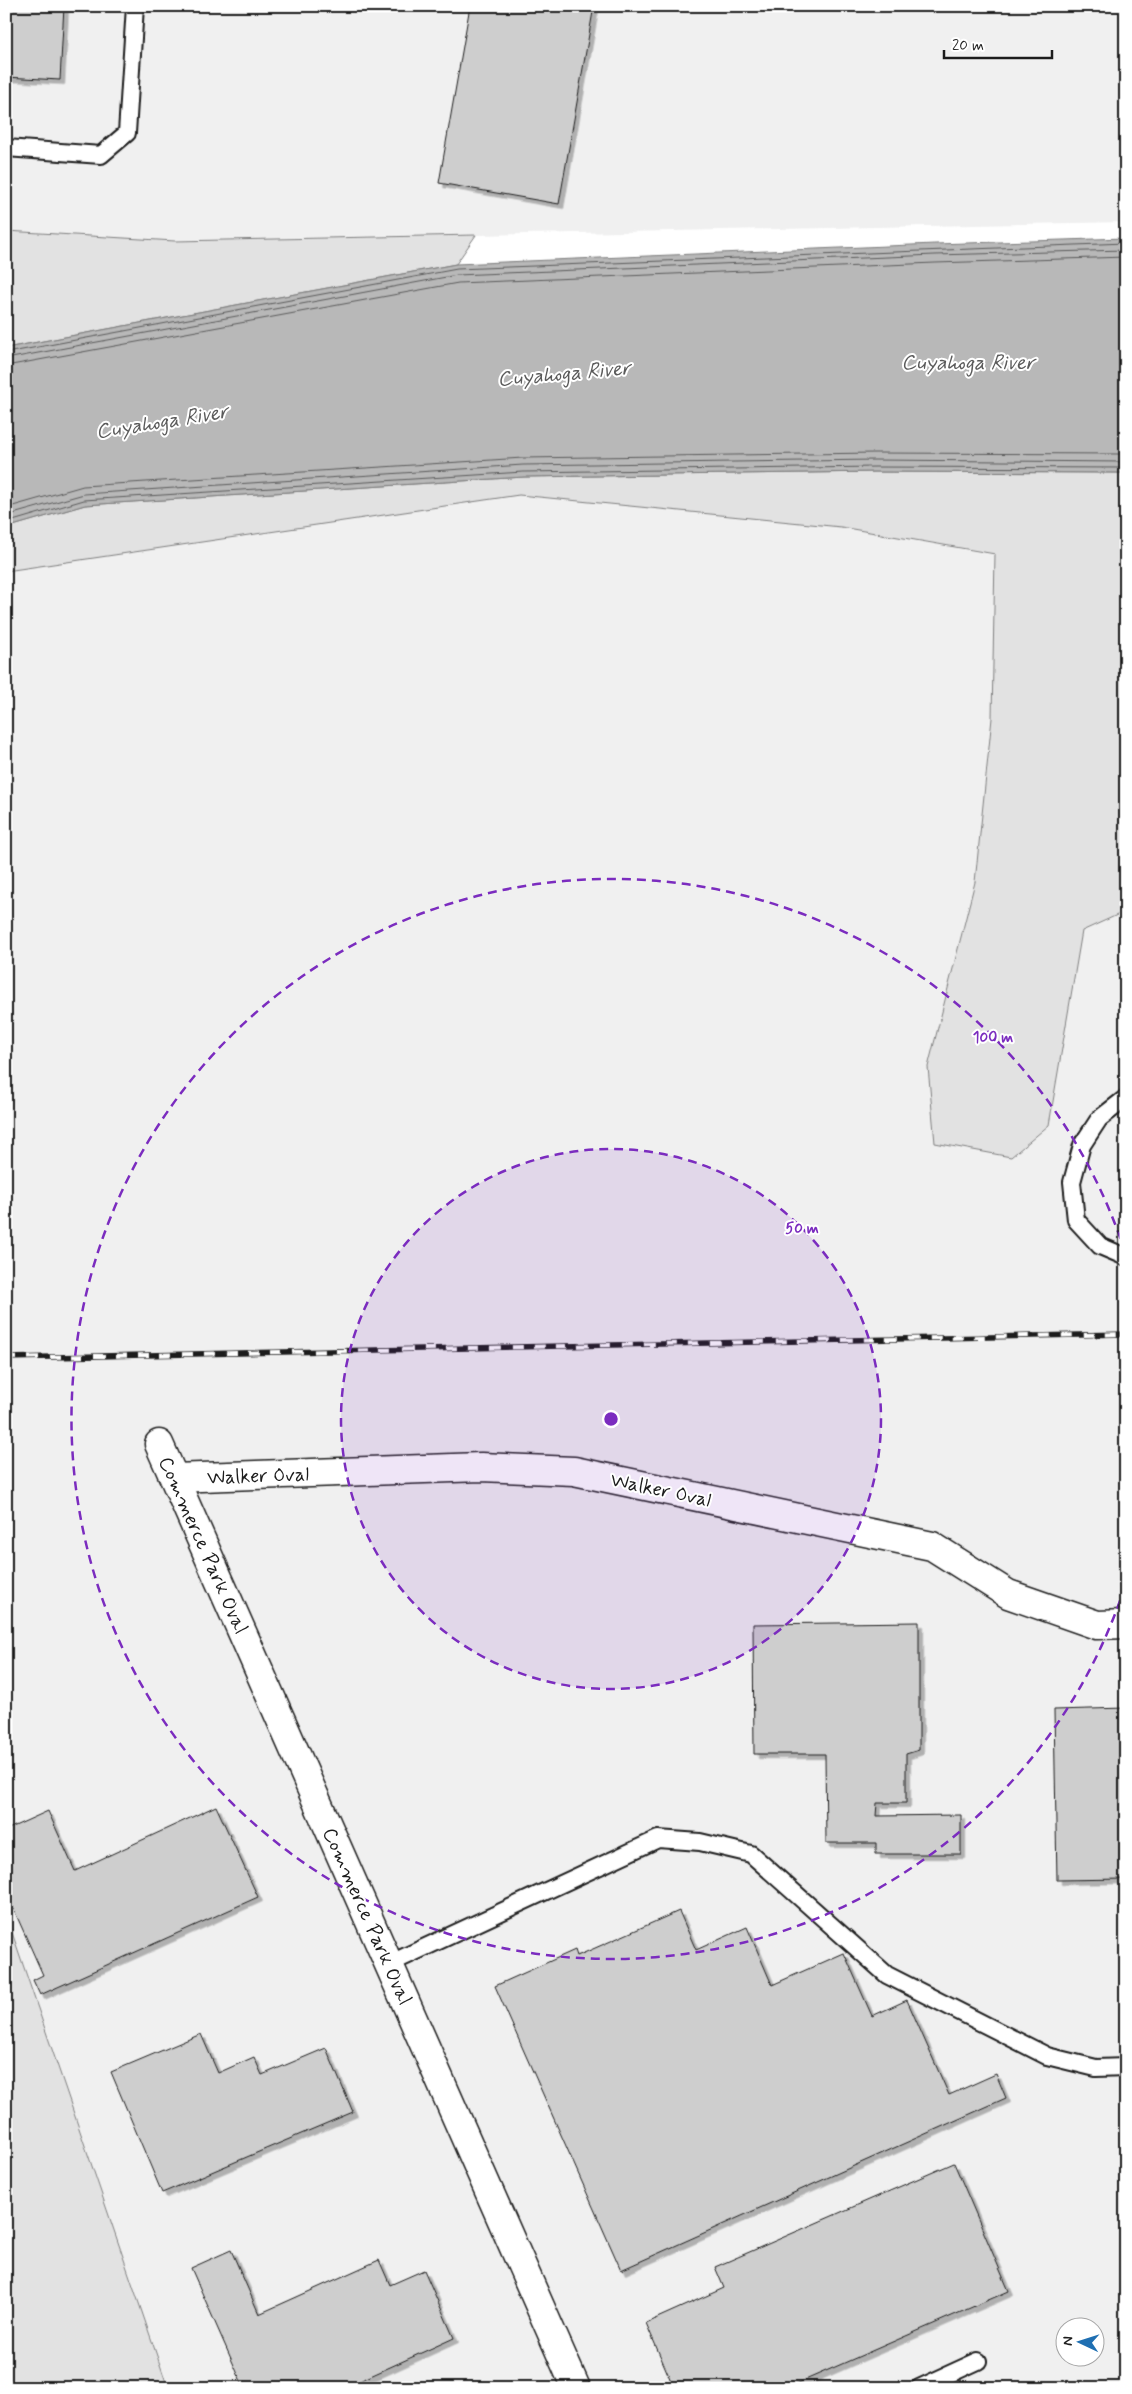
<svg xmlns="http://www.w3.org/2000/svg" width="1132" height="2394" font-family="Mynerve,sans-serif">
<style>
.built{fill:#f0f0f0;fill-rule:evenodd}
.green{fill:#e2e2e2;stroke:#7f7f7f}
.water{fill:#b8b8b8;stroke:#7a7a7a}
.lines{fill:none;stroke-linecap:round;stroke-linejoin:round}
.shore{stroke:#5a5a5a;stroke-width:1}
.building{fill:#cecece;stroke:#1c1c1c;filter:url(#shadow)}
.lane-casing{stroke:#1c1c1c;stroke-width:20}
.street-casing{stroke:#1c1c1c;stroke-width:31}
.lane{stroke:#fff;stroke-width:16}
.street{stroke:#fff;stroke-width:28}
.rail-casing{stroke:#1c1c1c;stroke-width:5.5}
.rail{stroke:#fff;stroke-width:4;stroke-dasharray:11;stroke-linecap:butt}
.ring{fill:none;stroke:#7b2cbf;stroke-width:2.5;stroke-dasharray:9 6}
.labels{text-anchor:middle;stroke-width:4;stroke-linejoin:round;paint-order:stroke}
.street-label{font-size:20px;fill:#1c1c1c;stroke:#fff}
.water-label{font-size:21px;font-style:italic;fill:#5a5a5a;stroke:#fff}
.centre{fill:#7b2cbf;stroke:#fff;stroke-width:2.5}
.ring-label{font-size:15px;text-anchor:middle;font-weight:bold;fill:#7b2cbf;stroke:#fff;stroke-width:4;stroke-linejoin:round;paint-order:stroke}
</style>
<defs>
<filter id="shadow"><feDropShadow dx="4.5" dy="4.5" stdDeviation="0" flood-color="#0004"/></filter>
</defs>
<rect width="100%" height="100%" fill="#fff"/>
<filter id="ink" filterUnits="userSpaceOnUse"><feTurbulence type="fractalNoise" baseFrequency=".02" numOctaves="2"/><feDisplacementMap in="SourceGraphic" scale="10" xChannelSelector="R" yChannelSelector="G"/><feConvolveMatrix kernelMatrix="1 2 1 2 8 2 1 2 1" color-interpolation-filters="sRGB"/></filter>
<g filter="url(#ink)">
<path class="built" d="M6 6H1126V222L175 241 6 231Z
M519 495 841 527 1014 558 1126 552V2388H168L6 1915V571ZM1064 2326H1094V2356H1064Z"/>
<path class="green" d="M6 231 175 241 476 235 456 264 6 348Z
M875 472 1126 473V911L1082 931 1049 1125 1011 1157 935 1143 928 1067 975 882 992 718 995 554 841 527 519 495 6 571V528L85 505 524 477Z
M6 1915 168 2388H6Z"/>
<path class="water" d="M1126 238V473L875 472 524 477 85 505 6 528V348L456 264 935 244Z"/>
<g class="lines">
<path class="shore" d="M6 353 457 269 1126 243
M6 359 457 275 935 255 1126 250
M6 366 458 283 935 263 1126 257
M6 508 83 486 523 458 875 453 1126 454
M6 516 84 494 523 465 875 460 1126 462
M6 523 84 500 523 472 875 467 1126 468"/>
</g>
<path class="building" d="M6 6H64L60 80 6 77Z
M470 6H594L559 204 439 183Z
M919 1622V1750L906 1754V1803H877L876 1816 961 1815V1854H876V1843H826L825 1754H754L753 1624Z
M1126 1708V1879L1057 1880 1054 1710Z
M216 1806 258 1897 40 1995 33 1980 43 1975 6 1892V1830L48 1811 75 1871Z
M679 1911 696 1950 747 1927 772 1985 844 1953 872 2016 907 2000 949 2095 996 2074 1006 2098 621 2270 495 1986 575 1950 577 1956Z
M201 2034 218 2073 254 2057 262 2075 326 2048 353 2112 162 2193 111 2072Z
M954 2163 1009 2291 787 2388H674L646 2323 724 2288 715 2267Z
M231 2250 259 2314 379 2260 390 2285 424 2270 454 2338 344 2388H244L191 2268Z"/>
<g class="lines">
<defs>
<path id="lane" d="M6 148 101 155 127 133 135 6
M1126 1098 1099 1119 1082 1145 1072 1182 1076 1220 1100 1246 1126 1257
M389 1964 658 1839 700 1842 751 1854 887 1975 1047 2056 1096 2068 1126 2067
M919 2388 978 2361"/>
<path id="street" d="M159 1444 576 2388
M174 1478 481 1467 574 1471 932 1546 1008 1594 1097 1625 1126 1624"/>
</defs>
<use href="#lane" class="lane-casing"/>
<use href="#street" class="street-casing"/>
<use href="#lane" class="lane"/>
<use href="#street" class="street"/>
<defs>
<path id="rail" d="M6 1358 1126 1334"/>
</defs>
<use href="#rail" class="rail-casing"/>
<use href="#rail" class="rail"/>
</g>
</g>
<circle cx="611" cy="1419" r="270" fill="#7b2cbf" fill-opacity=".12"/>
<g class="ring">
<circle cx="611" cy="1419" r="270"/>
<path d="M1125 1586A540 540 0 1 1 1125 1252"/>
</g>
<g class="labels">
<g class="street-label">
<text transform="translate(258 1475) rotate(-2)" y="7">Walker Oval</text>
<text transform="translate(661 1489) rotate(12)" y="7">Walker Oval</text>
<text transform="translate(204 1545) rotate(66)" y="7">Commerce Park Oval</text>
<text transform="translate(368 1916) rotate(66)" y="7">Commerce Park Oval</text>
</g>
<g class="water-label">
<text x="968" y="369">Cuyahoga River</text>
<text transform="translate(564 373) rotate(-5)" y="7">Cuyahoga River</text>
<text transform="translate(162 421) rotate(-9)" y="7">Cuyahoga River</text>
</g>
</g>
<circle cx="611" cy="1419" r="8" class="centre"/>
<g class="ring-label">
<text x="993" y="1042">100 m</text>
<text x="802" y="1233">50 m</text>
</g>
<rect width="1132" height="2394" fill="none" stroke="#fff" stroke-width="25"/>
<rect x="12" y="12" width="1107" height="2369" fill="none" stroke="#1c1c1c" stroke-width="2" filter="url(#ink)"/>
<g transform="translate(1080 2342) rotate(274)"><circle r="24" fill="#ffffff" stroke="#a4a4a4"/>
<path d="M0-4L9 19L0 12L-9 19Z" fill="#1f6fb2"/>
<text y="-8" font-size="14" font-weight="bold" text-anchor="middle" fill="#1c1c1c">N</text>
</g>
<path d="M944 50v8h108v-8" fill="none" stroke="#1c1c1c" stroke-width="2.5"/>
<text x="952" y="50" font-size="15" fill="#1c1c1c" stroke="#ffffff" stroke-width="4" paint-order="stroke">20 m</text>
</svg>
